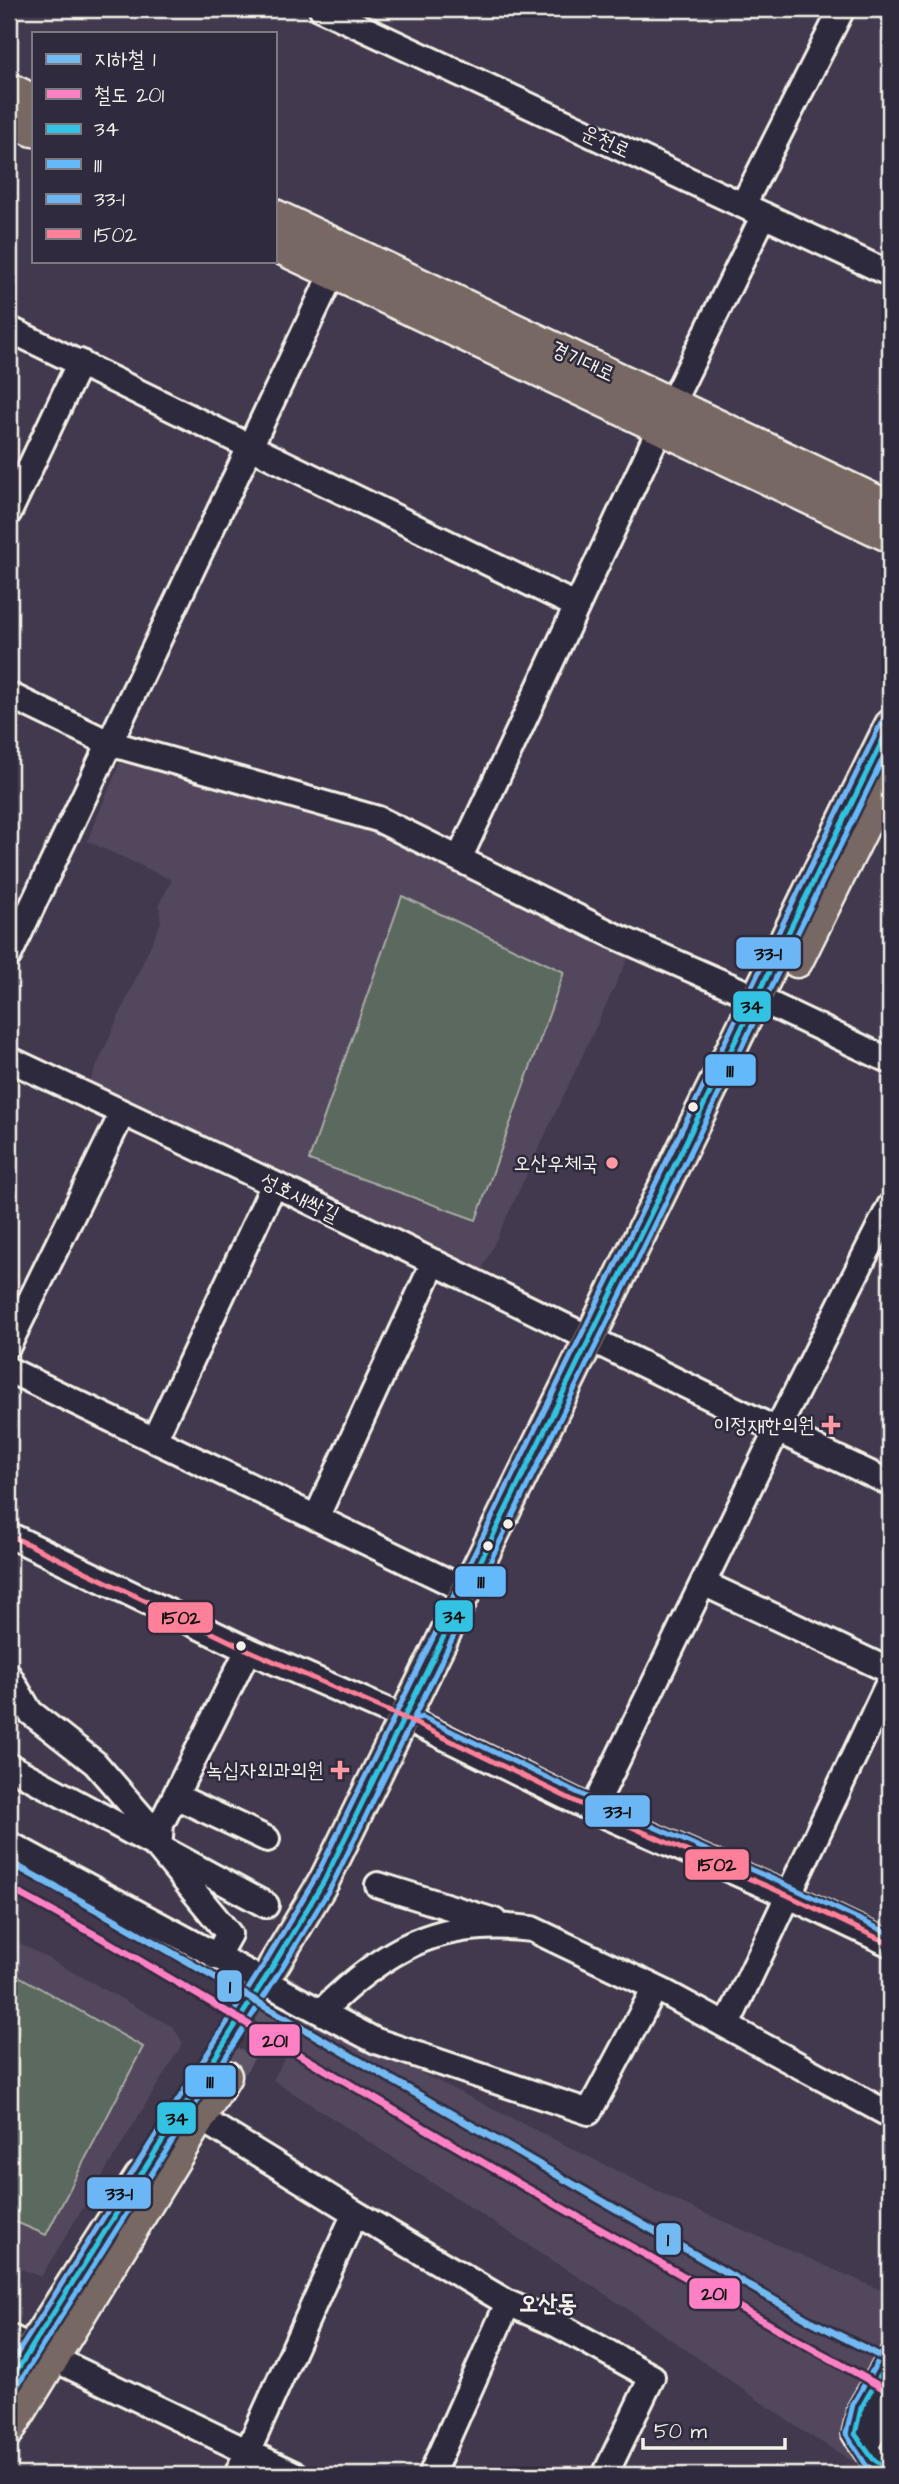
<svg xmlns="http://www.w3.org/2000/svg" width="899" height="2484" font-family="'Architects Daughter','Poor Story',sans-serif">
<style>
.built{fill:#52465d}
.green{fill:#5c695f;stroke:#a8ada4;stroke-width:2}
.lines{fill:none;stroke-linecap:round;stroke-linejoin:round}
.major-tunnel{stroke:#5d5565;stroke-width:30;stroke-dasharray:30 15;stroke-linecap:butt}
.minor-casing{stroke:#f4f1e8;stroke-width:30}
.major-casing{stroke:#f4f1e8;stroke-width:35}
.minor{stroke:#2f2a3d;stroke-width:24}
.major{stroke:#776864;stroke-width:30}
.bus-1-casing{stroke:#2f2a3d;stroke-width:10}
.bus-2-casing{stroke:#2f2a3d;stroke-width:10}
.bus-3-casing{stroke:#2f2a3d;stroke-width:10}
.bus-4-casing{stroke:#2f2a3d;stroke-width:10}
.bus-1{stroke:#33c2e2;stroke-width:5}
.bus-2{stroke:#63b9fa;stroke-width:5}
.bus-3{stroke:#6db6f5;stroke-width:5}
.bus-4{stroke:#ff8098;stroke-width:5}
.rail-1-casing{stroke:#2f2a3d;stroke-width:12}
.rail-1{stroke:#ff80c5;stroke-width:7}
.metro-1-casing{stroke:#2f2a3d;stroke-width:12}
.metro-1{stroke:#73baf3;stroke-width:7}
.bus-dot{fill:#f4f1e8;stroke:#2f2a3d;stroke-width:2.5}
.poi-dot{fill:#ff9aa2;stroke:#2f2a3d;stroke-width:2.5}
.labels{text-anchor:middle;stroke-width:5;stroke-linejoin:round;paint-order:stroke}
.street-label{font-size:21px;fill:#f4f1e8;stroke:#2f2a3d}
.poi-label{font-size:21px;fill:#f4f1e8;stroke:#2f2a3d;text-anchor:end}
.quarter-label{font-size:24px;font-weight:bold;fill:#f4f1e8;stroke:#2f2a3d}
.line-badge{stroke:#2f2a3d;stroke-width:2.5}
.pale-badge-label{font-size:19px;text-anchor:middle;font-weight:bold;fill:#111}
</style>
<rect width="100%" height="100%" fill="#42394e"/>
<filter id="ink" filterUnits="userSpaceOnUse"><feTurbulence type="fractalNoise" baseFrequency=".0143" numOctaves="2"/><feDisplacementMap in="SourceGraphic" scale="14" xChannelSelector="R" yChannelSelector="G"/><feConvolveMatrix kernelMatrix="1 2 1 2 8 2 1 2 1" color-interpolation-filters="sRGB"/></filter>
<g filter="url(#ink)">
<path class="built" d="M132 762 376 832 630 954 479 1276 90 1081 161 922 159 904 172 880 87 841 120 763Z
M9 1937 173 2027 183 2043 41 2277 9 2264Z
M307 2016 677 2201 890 2294V2475H876L801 2430 620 2304 273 2080Z"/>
<path class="green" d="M402 896 564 972 476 1220 309 1160Z
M10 1971 143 2047 46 2235 9 2219Z"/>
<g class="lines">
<path class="major-tunnel" d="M226 2076 288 1975"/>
<defs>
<path id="minor" d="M322 9 890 274
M743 205 842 9
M9 329 577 606
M672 403 764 215
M9 512 80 362
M9 695 109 743 378 819 613 935 757 998 890 1061
M459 859 660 428
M9 955 340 257
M9 1059 274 1184 777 1430 890 1483
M9 1344 122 1114
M9 1370 466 1590
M154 1440 274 1184
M316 1518 434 1262
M9 1535 248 1650 404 1718
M703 1583 890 1671
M9 1676 30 1712 95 1763 147 1823 159 1849 229 1934 216 1957
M420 1725 593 1810 787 1895 890 1944
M9 1766 266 1905
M175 1796 267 1839
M593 1810 777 1430 890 1206
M9 1844 321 2012C384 1949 440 1917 532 1929L664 1992 890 2115
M159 1849 161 1824 248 1650
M378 1885 494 1921
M321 2012 376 2041 589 2112 655 1988
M727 2025 890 1680
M200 2118 355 2213
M9 2337 296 2475
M890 2358 861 2408 855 2434 873 2459 890 2470
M865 2447 890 2403
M237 2475 355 2213 508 2303 556 2324 652 2377 605 2475
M431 2475 508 2303"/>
<path id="major" d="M9 88 33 100
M9 120 33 131
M275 215 890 507
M275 246 890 537
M797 962 890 774
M273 1966 324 1881 890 725
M9 2383 140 2177
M9 2431 226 2076"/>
</defs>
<use href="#minor" class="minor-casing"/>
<use href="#major" class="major-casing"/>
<use href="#minor" class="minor"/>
<use href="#major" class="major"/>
<defs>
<path id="bus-1" d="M890 2358 861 2408 855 2434 873 2459 890 2470
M9 2383 273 1966 324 1881 890 725"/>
<path id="bus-2" d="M16 2388 280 1971 332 1885 890 744
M882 2475 866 2465 846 2434 853 2404 882 2354"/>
<path id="bus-3" d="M380 1785 413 1720 422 1717 597 1802 791 1887 890 1934
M9 2367 266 1961 316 1877 882 721"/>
<path id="bus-4" d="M9 1535 248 1650 404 1718 593 1810 787 1895 890 1944"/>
</defs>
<use href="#bus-1" class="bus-1-casing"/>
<use href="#bus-2" class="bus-2-casing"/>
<use href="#bus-3" class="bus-3-casing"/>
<use href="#bus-4" class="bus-4-casing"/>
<use href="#bus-1" class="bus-1"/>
<use href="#bus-2" class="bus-2"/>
<use href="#bus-3" class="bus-3"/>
<use href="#bus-4" class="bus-4"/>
<defs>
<path id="rail-1" d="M9 1888 103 1939 523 2186 890 2392"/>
</defs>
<use href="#rail-1" class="rail-1-casing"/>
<use href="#rail-1" class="rail-1"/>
<defs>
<path id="metro-1" d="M9 1862 110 1917 805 2318 890 2361"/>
</defs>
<use href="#metro-1" class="metro-1-casing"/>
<use href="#metro-1" class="metro-1"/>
</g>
</g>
<g class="bus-dot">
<circle cx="693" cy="1107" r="6"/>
<circle cx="508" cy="1524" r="6"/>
<circle cx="488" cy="1546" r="6"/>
<circle cx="241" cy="1646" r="6"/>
</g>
<g class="poi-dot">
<circle cx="612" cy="1163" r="7"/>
<path d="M827.5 1414.5h7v7h7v7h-7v7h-7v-7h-7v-7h7z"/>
<path d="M336.5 1759.5h7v7h7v7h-7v7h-7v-7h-7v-7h7z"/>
</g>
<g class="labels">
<g class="street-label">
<text transform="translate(606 141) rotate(25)" y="7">운천로</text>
<text transform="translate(583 361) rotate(25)" y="7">경기대로</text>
<text transform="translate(300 1197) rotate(26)" y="7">성호새싹길</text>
</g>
<g class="poi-label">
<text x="598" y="1170">오산우체국</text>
<text x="815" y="1432">이정재한의원</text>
<text x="324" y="1777">녹십자외과의원</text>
</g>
<g class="quarter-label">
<text x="548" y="2311">오산동</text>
</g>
</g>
<g class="line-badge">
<rect x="735" y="936" width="67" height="34" rx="7" fill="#6db6f5"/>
<rect x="732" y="990" width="40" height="33" rx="7" fill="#33c2e2"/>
<rect x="704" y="1053" width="53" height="34" rx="7" fill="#63b9fa"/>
<rect x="454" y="1565" width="53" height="33" rx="7" fill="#63b9fa"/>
<rect x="434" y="1599" width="40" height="34" rx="7" fill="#33c2e2"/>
<rect x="147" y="1601" width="67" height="33" rx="7" fill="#ff8098"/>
<rect x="584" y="1794" width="67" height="34" rx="7" fill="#6db6f5"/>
<rect x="684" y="1848" width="66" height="33" rx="7" fill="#ff8098"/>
<rect x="216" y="1969" width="27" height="34" rx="7" fill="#73baf3"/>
<rect x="248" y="2023" width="53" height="34" rx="7" fill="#ff80c5"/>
<rect x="184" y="2064" width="53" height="34" rx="7" fill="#63b9fa"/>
<rect x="156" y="2101" width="41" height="34" rx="7" fill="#33c2e2"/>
<rect x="86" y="2176" width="66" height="34" rx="7" fill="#6db6f5"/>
<rect x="655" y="2222" width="27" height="34" rx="7" fill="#73baf3"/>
<rect x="688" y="2277" width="53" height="33" rx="7" fill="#ff80c5"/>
</g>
<g class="pale-badge-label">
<text x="768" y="960">33-1</text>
<text x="752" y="1013">34</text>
<text x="730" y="1077">111</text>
<text x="481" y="1588">111</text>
<text x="454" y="1623">34</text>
<text x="181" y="1624">1502</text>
<text x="617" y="1818">33-1</text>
<text x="717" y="1871">1502</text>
<text x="230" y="1993">1</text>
<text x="275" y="2047">201</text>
<text x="210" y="2088">111</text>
<text x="177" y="2125">34</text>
<text x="119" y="2200">33-1</text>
<text x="668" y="2246">1</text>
<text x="714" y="2300">201</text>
</g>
<rect width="899" height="2484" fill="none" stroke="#2f2a3d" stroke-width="35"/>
<rect x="18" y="18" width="864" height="2449" fill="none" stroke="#f4f1e8" stroke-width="2.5" filter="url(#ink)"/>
<rect x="32" y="32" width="245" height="231" fill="#2f2a3d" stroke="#7e7a81" stroke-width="2"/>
<rect x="46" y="54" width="35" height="10" fill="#73baf3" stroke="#7e7a81" stroke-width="2"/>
<text x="94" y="66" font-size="21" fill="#f4f1e8">지하철 1</text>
<rect x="46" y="89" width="35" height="10" fill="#ff80c5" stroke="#7e7a81" stroke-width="2"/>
<text x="94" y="102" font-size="21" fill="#f4f1e8">철도 201</text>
<rect x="46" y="124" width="35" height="10" fill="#33c2e2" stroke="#7e7a81" stroke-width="2"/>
<text x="94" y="136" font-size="21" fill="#f4f1e8">34</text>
<rect x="46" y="159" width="35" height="10" fill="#63b9fa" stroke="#7e7a81" stroke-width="2"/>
<text x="94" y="172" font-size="21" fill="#f4f1e8">111</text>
<rect x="46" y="194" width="35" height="10" fill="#6db6f5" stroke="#7e7a81" stroke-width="2"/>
<text x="94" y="206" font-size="21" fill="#f4f1e8">33-1</text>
<rect x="46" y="229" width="35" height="10" fill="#ff8098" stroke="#7e7a81" stroke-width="2"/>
<text x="94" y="242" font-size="21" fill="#f4f1e8">1502</text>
<path d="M643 2438v10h142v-10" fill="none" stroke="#f4f1e8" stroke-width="3.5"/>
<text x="654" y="2438" font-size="21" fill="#f4f1e8" stroke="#2f2a3d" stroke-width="5" paint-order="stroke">50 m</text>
</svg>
